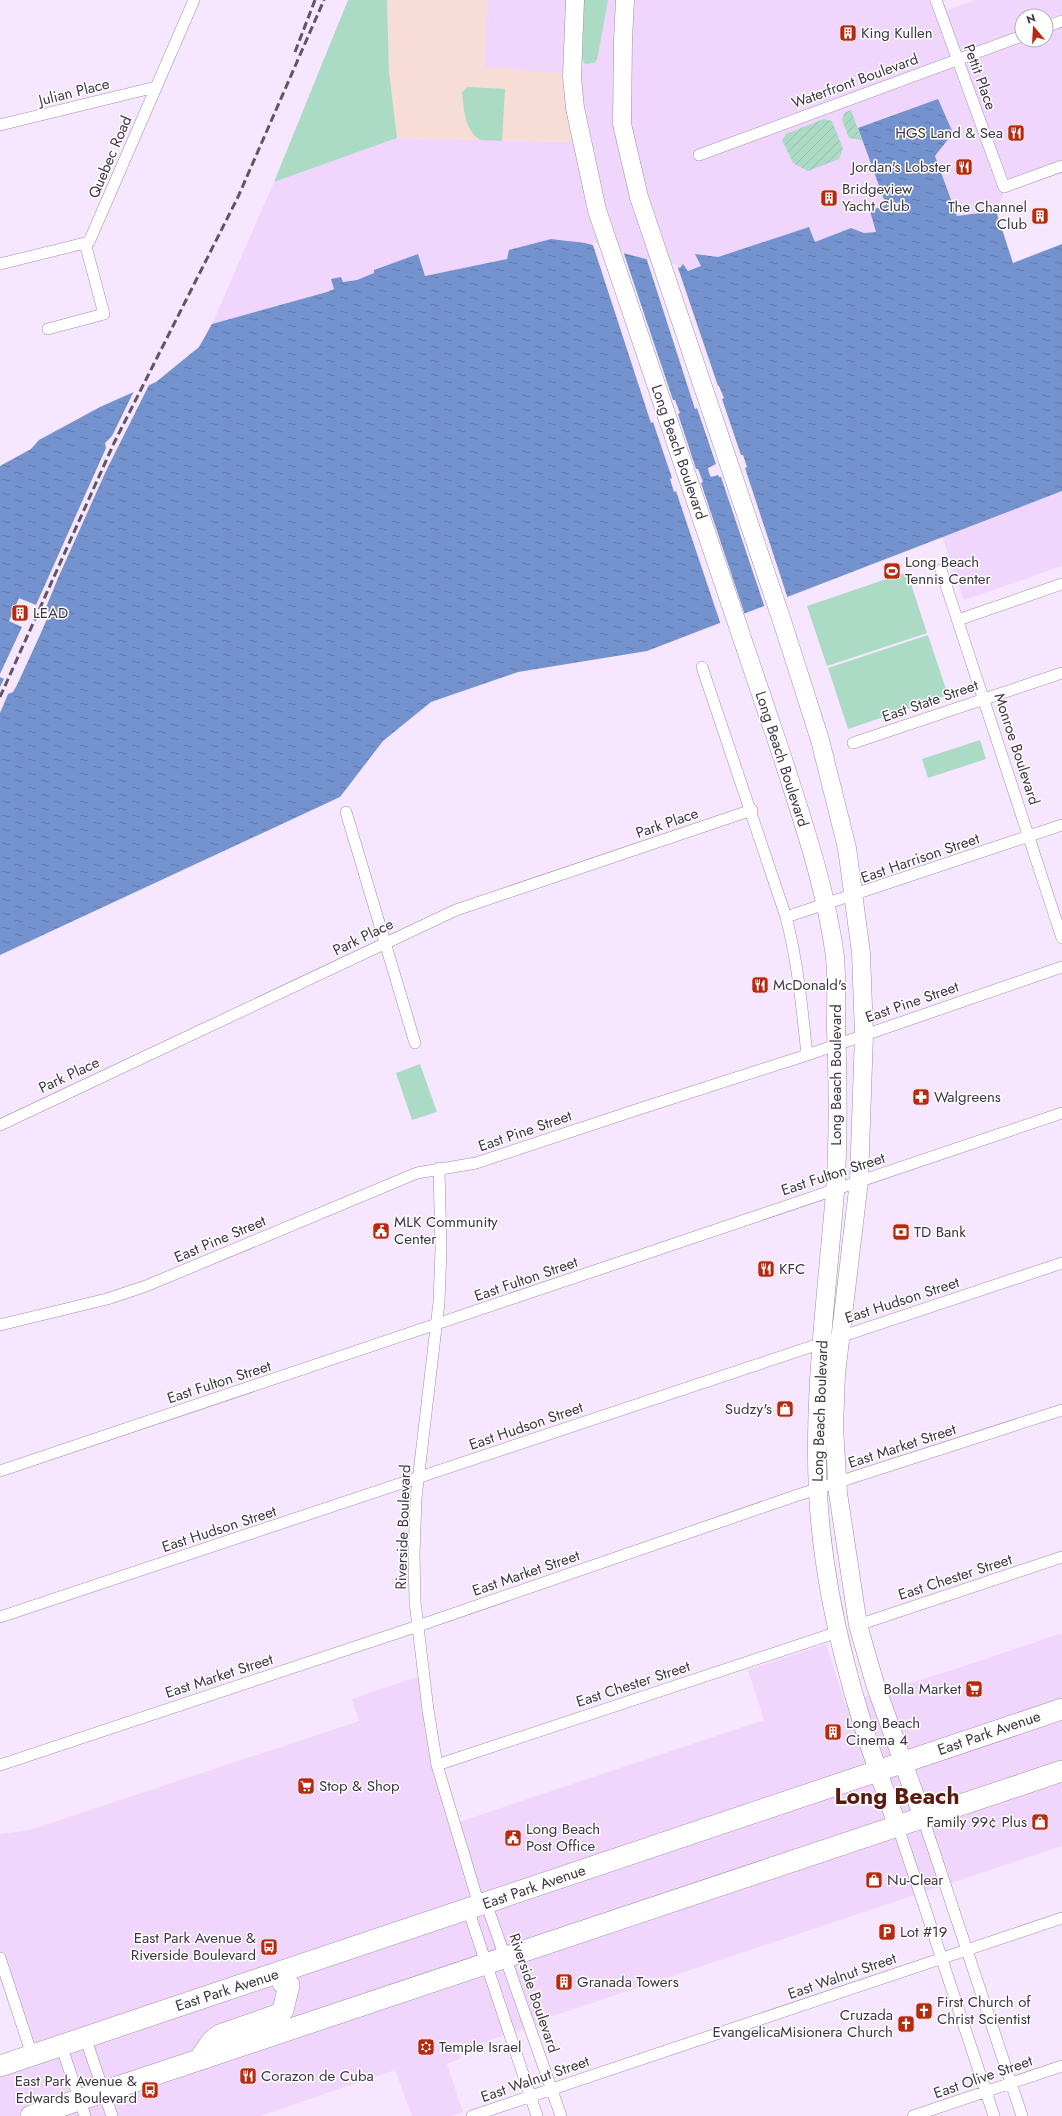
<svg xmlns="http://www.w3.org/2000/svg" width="1062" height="2116" font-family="Jost,sans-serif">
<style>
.built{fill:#f0d6fc;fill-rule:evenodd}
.industrial{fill:#f6ddd6}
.grass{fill:#abdbc4}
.garden{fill:url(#garden-furrows)}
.water{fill:url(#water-ripples)}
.pier{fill:#f7e6ff}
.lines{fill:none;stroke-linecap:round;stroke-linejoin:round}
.street-casing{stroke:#a08da9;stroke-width:12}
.primary-casing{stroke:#a08da9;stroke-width:19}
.highway-casing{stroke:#a08da9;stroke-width:22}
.street{stroke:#fff;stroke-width:11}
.primary{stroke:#fff;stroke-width:18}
.highway{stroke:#fff;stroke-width:21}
.rail{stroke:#5f5564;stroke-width:3;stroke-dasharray:8 4;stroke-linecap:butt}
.labels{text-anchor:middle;stroke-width:3;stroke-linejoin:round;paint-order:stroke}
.poi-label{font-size:15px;fill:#3d3541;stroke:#fff;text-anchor:start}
.street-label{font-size:15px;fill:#3d3541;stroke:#fff}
.town-label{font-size:23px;font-weight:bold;fill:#5c190d;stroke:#fff}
</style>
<defs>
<pattern id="garden-furrows" width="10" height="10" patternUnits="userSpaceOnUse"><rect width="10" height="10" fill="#abdbc4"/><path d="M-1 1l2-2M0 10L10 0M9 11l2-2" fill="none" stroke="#94bdaa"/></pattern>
<pattern id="water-ripples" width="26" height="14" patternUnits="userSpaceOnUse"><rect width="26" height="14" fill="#7492cd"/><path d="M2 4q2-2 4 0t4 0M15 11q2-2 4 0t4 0" fill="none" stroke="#6078a8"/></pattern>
</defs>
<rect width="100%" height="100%" fill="#f7e6ff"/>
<path class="built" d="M487 0H943L947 10 975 0H1062V162L1009 182 996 211 957 216 935 156 953 133 858 128 886 205 876 232 864 233 851 228 815 242 809 227 718 257 696 254 701 266 688 271 585 243 551 239 507 259 425 276 418 254 375 270 374 273 357 280 343 282 331 279 334 289 327 292 212 324 274 182 397 138 576 142 568 74 484 68ZM1022 16H1046V40H1022Z
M1062 491V566L964 600 942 536Z
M1062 1633V1846L541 2020 542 2023 459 2051 461 2058 447 2064 463 2112 451 2116H412L395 2070 260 2116H0V2066L32 2055 0 1956V1834L30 1830 359 1721 352 1699 423 1675 431 1740 459 1822 764 1720 748 1670 826 1644 845 1703 949 1671Z"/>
<path class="industrial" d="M387 0H487L484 67 569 74 576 142 397 138 389 71Z"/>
<path class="grass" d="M348 0H387L389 71 397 138 274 182Z
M583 0H608L597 60 594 63 585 64 581 57Z
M468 87 505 89 502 141 481 140C464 131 464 108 462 92Z
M907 572 927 633 827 666 807 606Z
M928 635 948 695 848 729 828 668Z
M980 740 986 759 928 778 922 759Z
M420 1064 437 1112 412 1120 396 1073Z"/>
<path class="garden" d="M851 110 862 140 849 138 842 120 845 112Z
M824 119 832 121 843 149 839 159 808 171 793 163 782 140 786 134Z"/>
<path class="water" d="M938 99 953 133 935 156 957 216 996 211 1013 263 1062 244V491L647 651 518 672 431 702 383 741 340 797 0 955V466L31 449 39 440 100 407 156 382 199 347 212 324 327 292 334 289 331 279 341 277 343 282 357 280 374 273V270L418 254 425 276 507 259 509 250 551 239 585 243 680 268 683 264 688 271 701 266 695 254 718 257 809 227 815 242 851 228 864 233 876 232 870 211 886 205 858 128Z"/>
<path class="pier" d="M592 242 623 251 673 400H675L680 413 678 414 696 469H698L703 482 701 483 745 615 721 625 676 491 674 492 670 479 672 478 653 422 651 423Z
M646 257 677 265 718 386H719L724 398 722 399 741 455H743L747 467 745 468 788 599 765 608 721 477H719L718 475 711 477 709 473 708 468 716 464 697 408 695 409Z
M150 383 106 471 58 578 45 610 50 612 40 635 17 685 13 692 8 694 0 713V687L4 679 0 677V674L22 627 9 621 19 598 36 605 106 448 105 443 112 436 135 389Z"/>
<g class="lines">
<defs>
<path id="street" d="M936 0 1004 187 1062 166
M1046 27 1062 21
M0 125 156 87
M699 155 1022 36
M0 264 89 242 194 0
M48 329 104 314 85 243
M941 570 1062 938
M958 620 1062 584
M702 667 786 917C798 963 802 1008 807 1055
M853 743 1062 673
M346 812 415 1043
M786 917 1062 825
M0 1125 456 910 752 810
M439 1168 441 1249 439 1302 416 1498 414 1555 415 1602 428 1710 437 1765 479 1905
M0 1325 107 1299 146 1286 417 1173 476 1163 639 1109 807 1055 1062 967
M0 1471C354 1353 708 1232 1062 1113
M0 1617 1062 1263
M858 1625 1062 1557
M0 1765 418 1626 798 1495 1062 1410
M437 1765 838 1632
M923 1818 1022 2116
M898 1827 994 2116
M486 1903 561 2116
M468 1909 537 2116
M0 1958 32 2055
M85 2037 112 2116
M61 2045 85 2116
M472 2116 1062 1918
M913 2116 1062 2066"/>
<path id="primary" d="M575 0 572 77 575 108 597 210 782 756C803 822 826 888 835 957 837 980 836 1005 836 1028 838 1083 839 1138 835 1192 827 1293 813 1392 818 1493 824 1607 858 1720 898 1827
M625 0 623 40 622 124 639 197 783 624 820 740 847 848 861 953 864 1034 859 1181 836 1374 834 1427 838 1493 858 1625 875 1684 923 1818"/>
<path id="highway" d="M199 2060 212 2041 220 2035 280 2014 283 2010 289 1985 283 1983 282 1971
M0 2066 1062 1709
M31 2116 1062 1771"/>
</defs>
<use href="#street" class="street-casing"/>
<use href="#primary" class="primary-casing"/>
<use href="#highway" class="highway-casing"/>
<use href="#street" class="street"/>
<use href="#primary" class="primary"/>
<use href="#highway" class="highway"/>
<path class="rail" d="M295 52 315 0
M0 697 114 443 238 197 324 0"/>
</g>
<defs>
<symbol id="building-square" viewBox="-11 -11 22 22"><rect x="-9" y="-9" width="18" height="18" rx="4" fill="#b62a0f" stroke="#fff"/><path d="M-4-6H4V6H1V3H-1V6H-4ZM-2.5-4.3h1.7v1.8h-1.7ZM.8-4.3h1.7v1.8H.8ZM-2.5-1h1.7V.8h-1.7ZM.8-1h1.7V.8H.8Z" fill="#fff"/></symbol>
<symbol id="restaurant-square" viewBox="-11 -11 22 22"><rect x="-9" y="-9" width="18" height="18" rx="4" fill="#b62a0f" stroke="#fff"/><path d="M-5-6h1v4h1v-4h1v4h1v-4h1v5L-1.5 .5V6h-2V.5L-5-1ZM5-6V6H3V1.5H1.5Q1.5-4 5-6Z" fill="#fff"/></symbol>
<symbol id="stadium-square" viewBox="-11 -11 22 22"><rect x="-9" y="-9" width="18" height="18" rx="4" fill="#b62a0f" stroke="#fff"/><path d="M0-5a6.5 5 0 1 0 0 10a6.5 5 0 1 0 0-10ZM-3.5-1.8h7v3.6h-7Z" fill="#fff"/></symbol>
<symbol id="pharmacy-square" viewBox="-11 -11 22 22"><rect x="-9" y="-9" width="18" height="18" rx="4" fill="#b62a0f" stroke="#fff"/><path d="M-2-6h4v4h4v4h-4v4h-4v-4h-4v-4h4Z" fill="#fff"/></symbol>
<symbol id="civic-square" viewBox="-11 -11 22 22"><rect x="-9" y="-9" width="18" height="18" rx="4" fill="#b62a0f" stroke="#fff"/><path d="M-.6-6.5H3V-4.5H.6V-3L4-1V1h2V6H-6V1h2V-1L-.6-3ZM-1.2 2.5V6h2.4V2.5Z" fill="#fff"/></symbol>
<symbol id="bank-square" viewBox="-11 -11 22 22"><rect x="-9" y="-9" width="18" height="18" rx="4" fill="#b62a0f" stroke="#fff"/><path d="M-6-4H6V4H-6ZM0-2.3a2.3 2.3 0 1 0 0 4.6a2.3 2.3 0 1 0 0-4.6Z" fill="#fff"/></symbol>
<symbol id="shop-square" viewBox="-11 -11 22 22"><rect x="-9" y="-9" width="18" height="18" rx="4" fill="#b62a0f" stroke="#fff"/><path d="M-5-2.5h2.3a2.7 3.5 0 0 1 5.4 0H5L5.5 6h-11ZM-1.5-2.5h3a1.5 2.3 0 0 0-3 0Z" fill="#fff"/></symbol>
<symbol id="supermarket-square" viewBox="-11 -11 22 22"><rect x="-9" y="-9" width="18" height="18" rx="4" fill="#b62a0f" stroke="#fff"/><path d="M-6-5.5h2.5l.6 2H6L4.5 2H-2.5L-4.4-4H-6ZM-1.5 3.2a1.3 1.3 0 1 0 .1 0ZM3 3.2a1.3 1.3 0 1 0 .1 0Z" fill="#fff"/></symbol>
<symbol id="parking-square" viewBox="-11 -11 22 22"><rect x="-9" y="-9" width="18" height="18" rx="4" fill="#b62a0f" stroke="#fff"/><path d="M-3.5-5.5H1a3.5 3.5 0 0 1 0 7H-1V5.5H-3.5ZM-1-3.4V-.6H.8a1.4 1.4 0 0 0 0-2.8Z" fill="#fff"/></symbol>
<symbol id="bus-square" viewBox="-11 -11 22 22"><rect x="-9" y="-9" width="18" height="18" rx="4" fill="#b62a0f" stroke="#fff"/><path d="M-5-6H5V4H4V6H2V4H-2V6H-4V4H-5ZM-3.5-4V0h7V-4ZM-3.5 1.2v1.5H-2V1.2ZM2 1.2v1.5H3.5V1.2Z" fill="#fff"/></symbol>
<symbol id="church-square" viewBox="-11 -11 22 22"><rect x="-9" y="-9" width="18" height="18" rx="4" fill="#b62a0f" stroke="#fff"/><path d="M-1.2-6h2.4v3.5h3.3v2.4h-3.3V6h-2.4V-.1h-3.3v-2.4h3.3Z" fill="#fff"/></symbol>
<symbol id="synagogue-square" viewBox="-11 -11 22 22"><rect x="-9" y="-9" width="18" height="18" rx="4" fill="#b62a0f" stroke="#fff"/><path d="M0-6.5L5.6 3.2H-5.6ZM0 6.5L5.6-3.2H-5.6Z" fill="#fff"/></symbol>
</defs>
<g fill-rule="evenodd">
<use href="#building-square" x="838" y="23" width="20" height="20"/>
<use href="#restaurant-square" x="1006" y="123" width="20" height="20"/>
<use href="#restaurant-square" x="954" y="157" width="20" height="20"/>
<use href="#building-square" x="819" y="188" width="20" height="20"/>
<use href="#building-square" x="1030" y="206" width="20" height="20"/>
<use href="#stadium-square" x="882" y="561" width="20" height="20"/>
<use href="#building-square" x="10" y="603" width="20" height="20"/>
<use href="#restaurant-square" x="750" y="975" width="20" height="20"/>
<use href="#pharmacy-square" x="911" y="1087" width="20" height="20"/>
<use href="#civic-square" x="371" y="1221" width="20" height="20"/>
<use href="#bank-square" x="891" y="1222" width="20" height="20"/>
<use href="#restaurant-square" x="756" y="1259" width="20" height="20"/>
<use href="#shop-square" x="775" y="1399" width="20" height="20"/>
<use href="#supermarket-square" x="964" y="1679" width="20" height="20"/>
<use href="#building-square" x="823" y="1722" width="20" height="20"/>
<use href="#supermarket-square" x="296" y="1776" width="20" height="20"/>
<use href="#shop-square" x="1030" y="1812" width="20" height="20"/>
<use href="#civic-square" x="503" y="1828" width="20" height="20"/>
<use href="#shop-square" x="864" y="1870" width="20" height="20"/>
<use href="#parking-square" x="877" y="1922" width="20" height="20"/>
<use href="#bus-square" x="259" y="1937" width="20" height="20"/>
<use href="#building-square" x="554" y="1972" width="20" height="20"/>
<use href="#church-square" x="914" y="2001" width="20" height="20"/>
<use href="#church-square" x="896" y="2014" width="20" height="20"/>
<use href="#synagogue-square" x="416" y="2037" width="20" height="20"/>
<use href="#restaurant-square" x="238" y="2066" width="20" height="20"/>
<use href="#bus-square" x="140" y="2080" width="20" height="20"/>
</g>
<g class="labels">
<g class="poi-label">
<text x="861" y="38">King Kullen</text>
<text x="1003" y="138" text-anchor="end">HGS Land &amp; Sea</text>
<text x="951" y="172" text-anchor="end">Jordan's Lobster</text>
<text x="842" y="194">Bridgeview<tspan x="842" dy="17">Yacht Club</tspan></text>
<text x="1027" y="212" text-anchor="end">The Channel<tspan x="1027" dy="17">Club</tspan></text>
<text x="905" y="567">Long Beach<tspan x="905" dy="17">Tennis Center</tspan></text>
<text x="33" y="618">LEAD</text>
<text x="773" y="990">McDonald's</text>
<text x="934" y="1102">Walgreens</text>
<text x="394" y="1227">MLK Community<tspan x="394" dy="17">Center</tspan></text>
<text x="914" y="1237">TD Bank</text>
<text x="779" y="1274">KFC</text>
<text x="772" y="1414" text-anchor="end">Sudzy's</text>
<text x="961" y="1694" text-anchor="end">Bolla Market</text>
<text x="846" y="1728">Long Beach<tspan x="846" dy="17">Cinema 4</tspan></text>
<text x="319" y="1791">Stop &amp; Shop</text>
<text x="1027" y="1827" text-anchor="end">Family 99¢ Plus</text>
<text x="526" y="1834">Long Beach<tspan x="526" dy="17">Post Office</tspan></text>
<text x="887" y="1885">Nu-Clear</text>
<text x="900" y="1937">Lot #19</text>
<text x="256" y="1943" text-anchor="end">East Park Avenue &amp;<tspan x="256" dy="17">Riverside Boulevard</tspan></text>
<text x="577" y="1987">Granada Towers</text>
<text x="937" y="2007">First Church of<tspan x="937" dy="17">Christ Scientist</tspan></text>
<text x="893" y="2020" text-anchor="end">Cruzada<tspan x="893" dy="17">EvangelicaMisionera Church</tspan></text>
<text x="439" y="2052">Temple Israel</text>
<text x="261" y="2081">Corazon de Cuba</text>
<text x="137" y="2086" text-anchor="end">East Park Avenue &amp;<tspan x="137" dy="17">Edwards Boulevard</tspan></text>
</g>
<g class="street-label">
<text transform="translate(980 77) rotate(70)" y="5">Pettit Place</text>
<text transform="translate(855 81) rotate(-20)" y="5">Waterfront Boulevard</text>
<text transform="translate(74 92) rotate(-14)" y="5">Julian Place</text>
<text transform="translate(110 157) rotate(-67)" y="5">Quebec Road</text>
<text transform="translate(679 452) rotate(71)" y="5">Long Beach Boulevard</text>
<text transform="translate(930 701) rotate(-19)" y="5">East State Street</text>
<text transform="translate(1017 749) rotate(72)" y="5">Monroe Boulevard</text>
<text transform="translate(782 759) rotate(72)" y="5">Long Beach Boulevard</text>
<text transform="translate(667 823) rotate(-19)" y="5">Park Place</text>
<text transform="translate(920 858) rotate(-19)" y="5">East Harrison Street</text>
<text transform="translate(363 937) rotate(-26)" y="5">Park Place</text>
<text transform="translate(912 1002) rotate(-19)" y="5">East Pine Street</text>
<text transform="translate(69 1075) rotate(-25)" y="5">Park Place</text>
<text transform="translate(836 1075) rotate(-90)" y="5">Long Beach Boulevard</text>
<text transform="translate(525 1131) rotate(-19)" y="5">East Pine Street</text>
<text transform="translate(833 1174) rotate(-18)" y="5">East Fulton Street</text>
<text transform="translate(220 1239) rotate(-23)" y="5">East Pine Street</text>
<text transform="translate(526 1279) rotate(-19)" y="5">East Fulton Street</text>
<text transform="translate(902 1300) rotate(-18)" y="5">East Hudson Street</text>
<text transform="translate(219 1382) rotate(-18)" y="5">East Fulton Street</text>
<text transform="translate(820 1411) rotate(-88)" y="5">Long Beach Boulevard</text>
<text transform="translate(526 1426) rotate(-19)" y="5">East Hudson Street</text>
<text transform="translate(902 1446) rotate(-18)" y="5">East Market Street</text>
<text transform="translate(403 1527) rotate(-88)" y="5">Riverside Boulevard</text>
<text transform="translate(219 1529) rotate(-18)" y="5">East Hudson Street</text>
<text transform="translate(526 1573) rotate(-19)" y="5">East Market Street</text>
<text transform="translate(955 1577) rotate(-18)" y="5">East Chester Street</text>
<text transform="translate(219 1676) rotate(-18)" y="5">East Market Street</text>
<text transform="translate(633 1684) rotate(-18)" y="5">East Chester Street</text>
<text transform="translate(989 1733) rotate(-19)" y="5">East Park Avenue</text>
<text transform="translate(534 1887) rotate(-19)" y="5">East Park Avenue</text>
<text transform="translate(842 1976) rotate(-19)" y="5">East Walnut Street</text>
<text transform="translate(227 1990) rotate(-18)" y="5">East Park Avenue</text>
<text transform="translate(534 1993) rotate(71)" y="5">Riverside Boulevard</text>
<text transform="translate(983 2077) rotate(-19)" y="5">East Olive Street</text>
<text transform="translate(535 2079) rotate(-19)" y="5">East Walnut Street</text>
</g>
<g class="town-label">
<text x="897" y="1804">Long Beach</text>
</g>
</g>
<g transform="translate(1034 28) rotate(342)"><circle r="19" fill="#ffffff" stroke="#b1aeb3"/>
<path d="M0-3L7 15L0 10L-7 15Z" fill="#b62a0f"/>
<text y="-6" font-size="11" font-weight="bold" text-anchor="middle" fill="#3d3541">N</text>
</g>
</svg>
